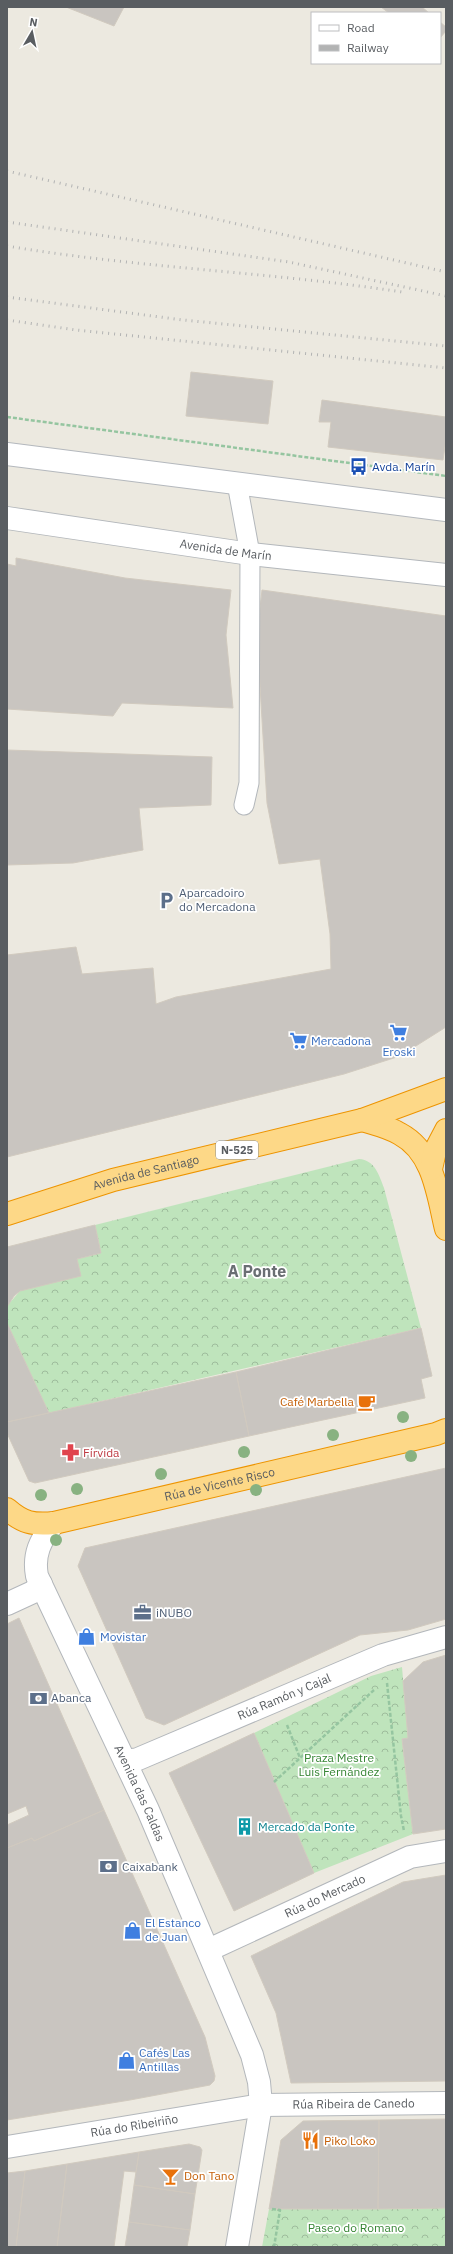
<svg xmlns="http://www.w3.org/2000/svg" width="453" height="2254" font-family="'IBM Plex Sans',sans-serif">
<style>
.forest{fill:url(#forest-crowns)}
.building{fill:#c9c5c0;stroke:#d1cabf}
.lines{fill:none;stroke-linecap:round;stroke-linejoin:round}
.lane-casing{stroke:#b3b7bb;stroke-width:21}
.street-casing{stroke:#b3b7bb;stroke-width:24}
.secondary-casing{stroke:#b4b8bd;stroke-width:24}
.highway-casing{stroke:#ed9400;stroke-width:24}
.path{stroke:#95c5a0;stroke-width:2.5;stroke-dasharray:4 2;stroke-linecap:butt}
.lane{stroke:#fff;stroke-width:19}
.street{stroke:#fff;stroke-width:22}
.secondary{stroke:#fff;stroke-width:22}
.highway{stroke:#fdd887;stroke-width:22}
.rail{stroke:#b2b3b3;stroke-width:3;stroke-dasharray:1 5;stroke-linecap:butt}
.tree{fill:#88b281}
.labels{text-anchor:middle;stroke-width:3.5;stroke-linejoin:round;paint-order:stroke}
.shield{fill:#fff;stroke:#8b8e90;stroke-width:1}
.shield-label{font-size:11px;font-weight:bold;fill:#595d61}
.transit-label{font-size:12px;fill:#164399;stroke:#fff;text-anchor:start}
.street-label{font-size:12px;fill:#595d61;stroke:#fff}
.service-label{font-size:12px;fill:#4e5e75;stroke:#fff;text-anchor:start}
.shop-label{font-size:12px;fill:#366cbe;stroke:#fff;text-anchor:start}
.food-label{font-size:12px;fill:#c56008;stroke:#fff;text-anchor:start}
.health-label{font-size:12px;fill:#be3a42;stroke:#fff;text-anchor:start}
.park-label{font-size:12px;fill:#368534;stroke:#fff}
.culture-label{font-size:12px;fill:#0d838f;stroke:#fff;text-anchor:start}
.district-label{font-size:16px;font-weight:bold;fill:#6a6f73;stroke:#fff}
</style>
<defs>
<pattern id="forest-crowns" width="20" height="18" patternUnits="userSpaceOnUse"><rect width="20" height="18" fill="#bfe4bc"/><path d="M2 6a3 3 0 1 1 6 0M12 15a3 3 0 1 1 6 0" fill="none" stroke="#9ebc9c"/></pattern>
</defs>
<rect width="100%" height="100%" fill="#ece9e0"/>
<path class="forest" d="M359 1159C375 1160 379 1175 384 1188L421 1328 49 1413 7 1323V1306L20 1291 77 1259 101 1253 95 1225Z
M402 1667 408 1738 402 1739 413 1834 314 1873 254 1733 371 1676Z
M446 2208V2247H262L269 2209Z"/>
<path class="building" d="M66 7H124L114 26Z
M381 7H422L429 13H389Z
M440 22 446 27V31L440 38Z
M191 372 273 381 268 424 186 416Z
M322 400 446 417V440L443 460 328 447 331 422H319Z
M16 558 125 578 231 590 226 635 233 708 122 703 113 716 7 709V564L16 566Z
M262 590 446 616V1027L400 1056 344 1074 7 1157V955L76 947 82 974 153 968 156 1004 176 997 331 969 330 934 320 859 279 864 267 803 257 636Z
M7 750 212 757 211 805 139 808 143 850 73 863 7 865Z
M95 1225 101 1253 77 1259 81 1276 20 1291 14 1296 7 1307V1247Z
M7 1323 49 1413 7 1422Z
M421 1328 432 1376 421 1379 425 1398 249 1436 236 1372Z
M236 1372 249 1436 35 1483 29 1481 7 1433V1422Z
M446 1468V1619L408 1630 360 1635 164 1725 146 1718 78 1566 85 1548Z
M19 1618 104 1810 34 1841 32 1838 7 1848V1825L29 1815 26 1806 7 1814V1624Z
M446 1655V1829L413 1834 402 1739 408 1738 403 1681 423 1662Z
M254 1733 314 1873 234 1911 169 1773Z
M104 1810 205 2037 215 2076 214 2081 210 2085 130 2100 7 2120V1848L32 1838 34 1841Z
M446 1875V2081L291 2083 276 2013 251 1956 403 1882Z
M446 2119V2208L378 2209 379 2120Z
M379 2120 378 2209H269L281 2140 303 2121Z
M189 2144 200 2147 202 2150 195 2194 134 2185 139 2152Z
M139 2152 136 2172 124 2171 114 2247H57L67 2164Z
M67 2164 57 2247H16L25 2171Z
M25 2171 16 2247H7V2173Z
M134 2185 195 2194 190 2230 129 2222Z
M129 2222 190 2230 187 2247H125Z"/>
<g class="lines">
<defs>
<path id="lane" d="M237 483 250 554 249 783 244 805"/>
<g id="street">
<path id="s1" d="M7 518 250 554 446 575"/>
<path id="s2" d="M54 1523C40 1540 33 1555 37 1576L148 1810 252 2055 259 2082 261 2105 237 2247"/>
<path d="M7 1604 33 1592 41 1584"/>
<path id="s3" d="M125 1761 138 1759 383 1655 446 1637"/>
<path id="s4" d="M209 1952 215 1947 410 1857 446 1851"/>
<path id="s5" d="M7 2147 261 2105 446 2103"/>
</g>
<path id="secondary" d="M7 454 446 510"/>
<g id="highway">
<path d="M362 1120C375 1124 389 1127 400 1134 434 1152 438 1196 446 1229"/>
<path d="M431 1169 435 1151 446 1130"/>
<path id="s6" d="M7 1214 113 1180 362 1120 446 1089"/>
<path id="s7" d="M7 1509C23 1523 33 1525 54 1523L436 1434 446 1430"/>
</g>
</defs>
<use href="#lane" class="lane-casing"/>
<use href="#street" class="street-casing"/>
<use href="#secondary" class="secondary-casing"/>
<use href="#highway" class="highway-casing"/>
<path class="path" d="M7 417 446 476
M387 1683 401 1816 404 1831
M287 1725 300 1758
M274 1782 374 1690
M272 2209 280 2210 274 2247"/>
<use href="#lane" class="lane"/>
<use href="#street" class="street"/>
<use href="#secondary" class="secondary"/>
<use href="#highway" class="highway"/>
<path class="rail" d="M7 171 446 272
M7 222 289 262 446 296
M7 246C138 268 271 272 402 292
M7 297 183 320 446 346
M7 320 76 330 446 368"/>
</g>
<g class="tree">
<circle cx="403" cy="1417" r="6"/>
<circle cx="333" cy="1435" r="6"/>
<circle cx="244" cy="1452" r="6"/>
<circle cx="411" cy="1456" r="6"/>
<circle cx="161" cy="1474" r="6"/>
<circle cx="77" cy="1489" r="6"/>
<circle cx="256" cy="1490" r="6"/>
<circle cx="41" cy="1495" r="6"/>
<circle cx="56" cy="1540" r="6"/>
</g>
<defs>
<symbol id="bus-bare" viewBox="-9 -9 18 18"><path d="M-5-6H5V4H4V6H2V4H-2V6H-4V4H-5ZM-3.5-4V0h7V-4ZM-3.5 1.2v1.5H-2V1.2ZM2 1.2v1.5H3.5V1.2Z" fill="#1a4fb4" stroke="#fff" stroke-width="2.5" paint-order="stroke"/></symbol>
<symbol id="parking-bare" viewBox="-9 -9 18 18"><path d="M-3.5-5.5H1a3.5 3.5 0 0 1 0 7H-1V5.5H-3.5ZM-1-3.4V-.6H.8a1.4 1.4 0 0 0 0-2.8Z" fill="#5c6f8a" stroke="#fff" stroke-width="2.5" paint-order="stroke"/></symbol>
<symbol id="supermarket-bare" viewBox="-9 -9 18 18"><path d="M-6-5.5h2.5l.6 2H6L4.5 2H-2.5L-4.4-4H-6ZM-1.5 3.2a1.3 1.3 0 1 0 .1 0ZM3 3.2a1.3 1.3 0 1 0 .1 0Z" fill="#3f7fe0" stroke="#fff" stroke-width="2.5" paint-order="stroke"/></symbol>
<symbol id="cafe-bare" viewBox="-9 -9 18 18"><path d="M-5.5-4.5H6V0H3Q3 3.5 0 3.5H-2.5Q-5.5 3.5-5.5 0ZM3-3.2v2h1.7v-2ZM-6 4.5H4V6H-6Z" fill="#e8710a" stroke="#fff" stroke-width="2.5" paint-order="stroke"/></symbol>
<symbol id="pharmacy-bare" viewBox="-9 -9 18 18"><path d="M-2-6h4v4h4v4h-4v4h-4v-4h-4v-4h4Z" fill="#e0444e" stroke="#fff" stroke-width="2.5" paint-order="stroke"/></symbol>
<symbol id="office-bare" viewBox="-9 -9 18 18"><path d="M-6-3h4V-5.5h4V-3h4V5H-6ZM-1-4.5V-3h2v-1.5ZM-6 0V1H6V0Z" fill="#5c6f8a" stroke="#fff" stroke-width="2.5" paint-order="stroke"/></symbol>
<symbol id="shop-bare" viewBox="-9 -9 18 18"><path d="M-5-2.5h2.3a2.7 3.5 0 0 1 5.4 0H5L5.5 6h-11ZM-1.5-2.5h3a1.5 2.3 0 0 0-3 0Z" fill="#3f7fe0" stroke="#fff" stroke-width="2.5" paint-order="stroke"/></symbol>
<symbol id="bank-bare" viewBox="-9 -9 18 18"><path d="M-6-4H6V4H-6ZM0-2.3a2.3 2.3 0 1 0 0 4.6a2.3 2.3 0 1 0 0-4.6Z" fill="#5c6f8a" stroke="#fff" stroke-width="2.5" paint-order="stroke"/></symbol>
<symbol id="building-bare" viewBox="-9 -9 18 18"><path d="M-4-6H4V6H1V3H-1V6H-4ZM-2.5-4.3h1.7v1.8h-1.7ZM.8-4.3h1.7v1.8H.8ZM-2.5-1h1.7V.8h-1.7ZM.8-1h1.7V.8H.8Z" fill="#0f9aa8" stroke="#fff" stroke-width="2.5" paint-order="stroke"/></symbol>
<symbol id="restaurant-bare" viewBox="-9 -9 18 18"><path d="M-5-6h1v4h1v-4h1v4h1v-4h1v5L-1.5 .5V6h-2V.5L-5-1ZM5-6V6H3V1.5H1.5Q1.5-4 5-6Z" fill="#e8710a" stroke="#fff" stroke-width="2.5" paint-order="stroke"/></symbol>
<symbol id="bar-bare" viewBox="-9 -9 18 18"><path d="M-6-5H6L.8 .8V4.5H3.5V6h-7V4.5H-.8V.8Z" fill="#e8710a" stroke="#fff" stroke-width="2.5" paint-order="stroke"/></symbol>
</defs>
<g fill-rule="evenodd">
<use href="#bus-bare" x="346" y="454" width="25" height="25"/>
<use href="#parking-bare" x="154" y="888" width="25" height="25"/>
<use href="#supermarket-bare" x="386" y="1020" width="25" height="25"/>
<use href="#supermarket-bare" x="286" y="1028" width="25" height="25"/>
<use href="#cafe-bare" x="354" y="1390" width="25" height="25"/>
<use href="#pharmacy-bare" x="58" y="1440" width="25" height="25"/>
<use href="#office-bare" x="130" y="1600" width="25" height="25"/>
<use href="#shop-bare" x="74" y="1624" width="25" height="25"/>
<use href="#bank-bare" x="26" y="1686" width="25" height="25"/>
<use href="#building-bare" x="232" y="1814" width="25" height="25"/>
<use href="#bank-bare" x="96" y="1854" width="25" height="25"/>
<use href="#shop-bare" x="120" y="1918" width="25" height="25"/>
<use href="#shop-bare" x="114" y="2048" width="25" height="25"/>
<use href="#restaurant-bare" x="298" y="2128" width="25" height="25"/>
<use href="#bar-bare" x="158" y="2164" width="25" height="25"/>
</g>
<g class="labels">
<rect class="shield" x="216" y="1141" width="42" height="18" rx="3"/>
<g class="shield-label">
<text x="237" y="1154">N-525</text>
</g>
<g class="transit-label">
<text x="372" y="471">Avda. Marín</text>
</g>
<g class="street-label">
<text dy="4" stroke="none"><textPath href="#s1" startOffset="221">Avenida de Marín</textPath></text>
<text dy="4" stroke="none"><textPath href="#s6" startOffset="145">Avenida de Santiago</textPath></text>
<text dy="4" stroke="none"><textPath href="#s7" startOffset="221">Rúa de Vicente Risco</textPath></text>
<text dy="4" stroke="none"><textPath href="#s3" startOffset="172">Rúa Ramón y Cajal</textPath></text>
<text dy="4" stroke="none"><textPath href="#s2" startOffset="298">Avenida das Caldas</textPath></text>
<text dy="4" stroke="none"><textPath href="#s4" startOffset="129">Rúa do Mercado</textPath></text>
<text dy="4" stroke="none"><textPath href="#s5" startOffset="350">Rúa Ribeira de Canedo</textPath></text>
<text dy="4" stroke="none"><textPath href="#s5" startOffset="129">Rúa do Ribeiriño</textPath></text>
</g>
<g class="service-label">
<text x="179" y="897">Aparcadoiro<tspan x="179" dy="14">do Mercadona</tspan></text>
<text x="156" y="1617">iNUBO</text>
<text x="51" y="1702">Abanca</text>
<text x="122" y="1871">Caixabank</text>
</g>
<g class="shop-label">
<text x="311" y="1045">Mercadona</text>
<text x="399" y="1056" text-anchor="middle">Eroski</text>
<text x="100" y="1641">Movistar</text>
<text x="145" y="1927">El Estanco<tspan x="145" dy="14">de Juan</tspan></text>
<text x="139" y="2057">Cafés Las<tspan x="139" dy="14">Antillas</tspan></text>
</g>
<g class="food-label">
<text x="354" y="1406" text-anchor="end">Café Marbella</text>
<text x="324" y="2145">Piko Loko</text>
<text x="184" y="2180">Don Tano</text>
</g>
<g class="health-label">
<text x="83" y="1457">Fírvida</text>
</g>
<g class="park-label">
<text x="339" y="1762">Praza Mestre<tspan x="339" dy="14">Luis Fernández</tspan></text>
<text x="356" y="2232">Paseo do Romano</text>
</g>
<g class="culture-label">
<text x="258" y="1831">Mercado da Ponte</text>
</g>
<g class="district-label">
<text x="257" y="1277">A Ponte</text>
</g>
</g>
<rect width="453" height="2254" fill="none" stroke="#595d61" stroke-width="16"/>
<rect x="311" y="12" width="130" height="52" fill="#ffffff" stroke="#bdbec0"/>
<rect x="319" y="25" width="20" height="6" fill="#ffffff" stroke="#bdbec0"/>
<text x="347" y="32" font-size="12" fill="#595d61">Road</text>
<rect x="319" y="45" width="20" height="6" fill="#b2b3b3" stroke="#bdbec0"/>
<text x="347" y="52" font-size="12" fill="#595d61">Railway</text>
<g transform="translate(32 32) rotate(9)" stroke="#ffffff" stroke-width="3" paint-order="stroke">
<path d="M0-3L7 15L0 10L-7 15Z" fill="#595d61"/>
<text y="-6" font-size="11" font-weight="bold" text-anchor="middle" fill="#595d61">N</text>
</g>
</svg>
